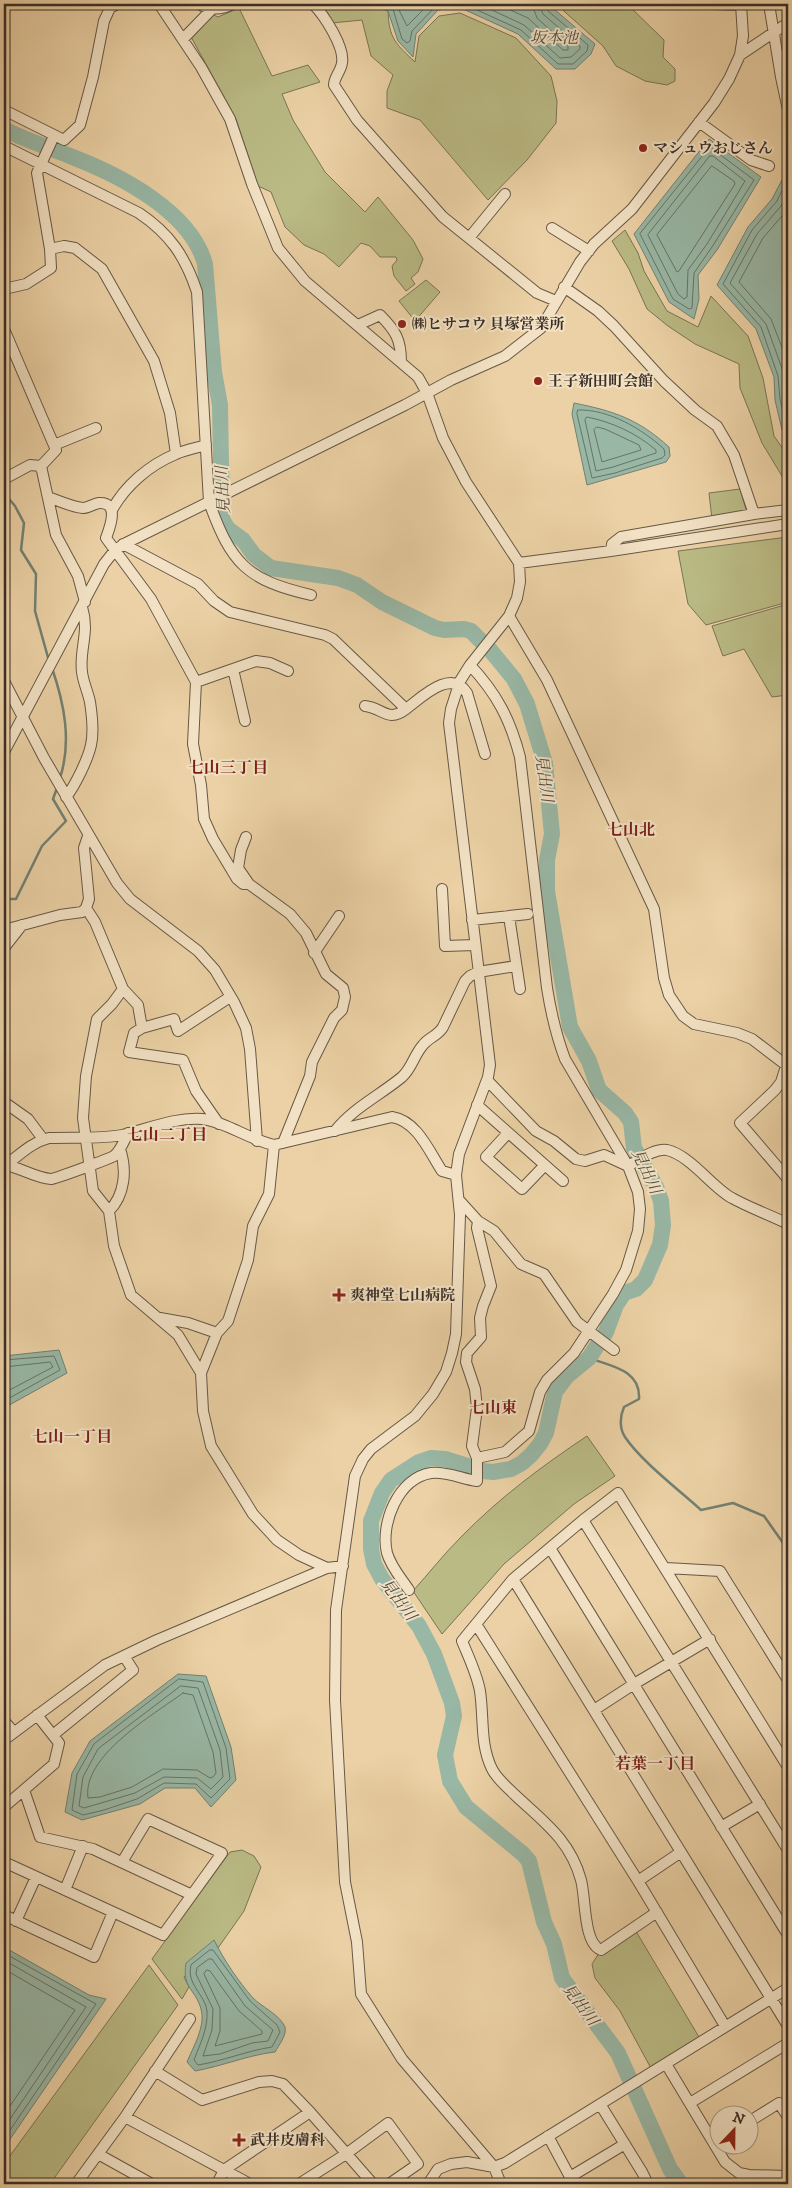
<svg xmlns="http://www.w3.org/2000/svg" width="792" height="2188" font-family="'IM FELL DW Pica','Noto Serif JP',serif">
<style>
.green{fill:#baba84;stroke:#7a7456}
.water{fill:#98b7a5;stroke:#728173}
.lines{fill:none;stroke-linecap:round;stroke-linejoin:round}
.shore{stroke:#697366;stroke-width:1}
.stream{stroke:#728173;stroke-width:2.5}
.river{stroke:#98b7a5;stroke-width:16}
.minor-casing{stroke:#665846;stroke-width:12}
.minor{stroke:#f2e1c4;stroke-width:10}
.poi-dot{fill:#8f2418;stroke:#f2e1c4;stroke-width:2}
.labels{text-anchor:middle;stroke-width:4;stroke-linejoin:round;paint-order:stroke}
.poi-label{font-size:15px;font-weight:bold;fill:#3a2f27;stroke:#f2e1c4;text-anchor:start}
.water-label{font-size:16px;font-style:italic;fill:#4d4a40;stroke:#f2e1c4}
.neighbourhood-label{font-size:16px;font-weight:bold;fill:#7a1f14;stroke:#f2e1c4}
</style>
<rect width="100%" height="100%" fill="#ebd1a5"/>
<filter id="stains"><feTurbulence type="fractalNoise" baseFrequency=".004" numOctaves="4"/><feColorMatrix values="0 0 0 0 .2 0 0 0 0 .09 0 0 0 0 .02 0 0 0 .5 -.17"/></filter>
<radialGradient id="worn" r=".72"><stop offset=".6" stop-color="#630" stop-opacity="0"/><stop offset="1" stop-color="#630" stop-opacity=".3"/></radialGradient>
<path class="green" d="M321 4H371L388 11C389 39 396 44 415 62L419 36 439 16 460 13 516 38 551 76 557 101 556 123 527 160 488 200 420 120 387 108V91L393 75 371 56 362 20 332 23Z
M556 4H627L664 40 663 57 675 69V81L667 85 645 81 616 66 603 46Z
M239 8 272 76 308 65 320 82 282 94 293 120 325 172 365 212 378 197 413 240 423 259 418 272 411 278 415 284 406 291 394 276 392 266 397 260 396 257H380L370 246 361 243 339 267 324 254 304 245 285 227 271 192 258 186 236 119 190 35 214 15 218 17Z
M625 230 638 253 644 271 667 311 698 327 711 296 748 336 763 378 774 436 788 456V486L762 443 740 388 739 364 695 344 668 326 647 309 629 269 612 241Z
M426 280 440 292 415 321 399 301Z
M740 489 747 513 712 519 709 493Z
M788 537V602L706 625 688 604 678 551Z
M788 604V695L772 697 744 649 723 656 712 626Z
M587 1436 615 1476 574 1504 504 1564 442 1634 413 1591C429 1573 444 1554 461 1537 499 1498 542 1466 587 1436Z
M242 1850 254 1856 261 1867 244 1911 218 1948 214 1941 184 1977 189 1987 182 1999 152 1959 230 1852Z
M634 1928 702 2042 653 2072 620 2011 595 1978 592 1964 601 1950Z
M149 1965 178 2005 50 2184H4V2164Z"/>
<path class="water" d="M371 4H548L595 44 591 54 575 69H556L518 34 461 8 438 10 416 34 413 57 398 41 388 11Z
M709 139 761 177 717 250 698 275 699 299 694 319 669 302 634 234Z
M784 176 788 178V442L783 434 775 400 774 377 756 329 717 285 748 227 772 199Z
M574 403C614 411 638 419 669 447L670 456 666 462 587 485 572 414Z
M59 1350 67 1373 4 1408V1356Z
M178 1674 206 1676 231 1747 236 1780 211 1807 195 1788H165L140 1804 82 1820 65 1812 72 1773 90 1741Z
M214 1940C224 1960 238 1981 253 1998 262 2007 280 2015 285 2027 287 2035 279 2045 275 2052 248 2055 223 2066 195 2071L187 2062C193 2047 206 2026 201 2009 195 1988 182 1989 186 1963Z
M4 1947 89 1995 106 1999 4 2148Z"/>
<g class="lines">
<path class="shore" d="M384 4 393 9 402 39 407 43 410 41 412 31 435 7 451 4
M396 4 407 26 429 4
M464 4 521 30 558 64H573L587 51 588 45 547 10 546 4
M479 4 524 25 560 58 571 57 580 49V46L543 14 539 4
M497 4 528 18 563 50H568V46L537 18 532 4
M710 147 754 180 712 247 694 273 692 308 689 309 673 299 640 234Z
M710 156H713L745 181 707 244 688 270 687 297 684 299 678 294 648 235Z
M712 166 734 181 735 184 679 271 677 272 657 235Z
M788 182 785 184 777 201 752 230 723 284 761 327 778 376 780 399 788 434
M788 192 781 206 757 234 730 283 766 324 784 374 788 409
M788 209 763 238 739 282 771 319 788 363
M578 410C609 409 642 429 664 449L665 455 662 458 615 473 592 478 577 414Z
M587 417C612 422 636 433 656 450V453L613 467 596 471 585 420Z
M597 427 605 429 639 445 641 450 602 462 594 430Z
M4 1360 54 1356 60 1370 4 1401
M4 1367 50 1362 53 1367 4 1393
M179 1679 203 1682 226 1748 230 1779 211 1798 196 1784 164 1783 137 1799 104 1810 83 1815 72 1810 77 1774 94 1744Z
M181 1686 198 1688 220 1750 223 1777 211 1789 197 1778 164 1777 135 1793 84 1808 79 1806 83 1777 98 1749Z
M183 1693 193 1695 213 1752 216 1773 213 1777 210 1778 197 1770 163 1769 132 1787 100 1797 88 1798C82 1756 153 1715 183 1693Z
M210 1950H213L250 2001 277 2025 280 2032 272 2047C246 2051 223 2061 198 2065L194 2060C200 2044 208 2029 207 2011 205 1994 186 1985 191 1965Z
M4 1953 96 2004 4 2139
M209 1959H212L245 2006 273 2030 268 2041 252 2043 220 2054 203 2056 212 2030 213 2009 196 1974 197 1968Z
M4 1960 86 2007 4 2128
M4 1969 75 2010 4 2115
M207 1970 210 1971 239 2011 262 2031V2034L215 2046 220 2031V2008L204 1974Z"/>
<path class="stream" d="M4 493 15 506 24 523 21 550 36 574 35 611 49 661
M52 668C64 703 72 741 60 778
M4 899H16L42 846 66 821 53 799 57 788
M589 1358C611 1366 641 1370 639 1399L624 1407C620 1416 619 1428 625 1437 641 1461 679 1490 701 1510L733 1503 764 1516 788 1550"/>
<path class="river" d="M4 129C27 141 51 148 75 158 121 176 191 212 205 264L214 372 220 405 222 519 228 529 243 540 254 555 271 568 338 578 357 585 382 602 435 628 444 630 464 629 471 631 491 651 514 679 527 704 545 763 552 834 547 860V891L570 1027 589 1061 599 1090 625 1113 631 1122 634 1148 656 1187 661 1201 663 1225 660 1245 645 1280 636 1289 624 1293 616 1305 606 1332 589 1358 567 1376 555 1392 546 1433 540 1444 531 1455 522 1463 511 1469 493 1472 483 1471 445 1459 431 1458 419 1462 391 1480 382 1493 371 1521V1549L374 1564 382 1579 419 1626 434 1654 452 1703 454 1716 445 1755 450 1781 466 1807 523 1854 529 1861 544 1922 554 1944 562 1978 618 2053 670 2169 681 2184"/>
<defs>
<path id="minor" d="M159 4 201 67 230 119 252 184 278 248 305 281 418 377 427 393 443 438 466 482 519 563 520 582 517 598 509 616 470 665 460 681 451 709 449 723 490 1065 488 1077 459 1154 456 1175 460 1215 456 1334 452 1353 446 1372 433 1394 415 1416 371 1449 363 1459 355 1476 336 1610 335 1700 345 1882 357 1942 361 1994 402 2059 494 2167 501 2184
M199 4C209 10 222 10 232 4
M313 4C324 15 345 47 342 63 341 71 334 77 334 85L357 120 443 217 537 293 556 301
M712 4 742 5
M769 4 781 77 788 110
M183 39 212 9
M740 55 788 23
M4 110 64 140 80 125 93 77 104 21 110 8 117 4
M699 122 751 160 769 166
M4 146 139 213C170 234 185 256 197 292L209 502C231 563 246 580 311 595
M552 228 589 251
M469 238 505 194
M50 249 64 246 75 248 102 269 154 361 170 413 176 454
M564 287 598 311 614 326 664 381 695 410 717 426 734 455 754 514 788 510
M4 289 26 284 51 268 50 249 37 173 54 136
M358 325 380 315C396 331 401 340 401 362
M4 329 56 450 41 466 30 465 4 479
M54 445 96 428
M41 466 56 535 78 576 85 602
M48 497C59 501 72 507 83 508 88 508 93 504 99 503 120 502 110 527 106 538L151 599 196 682 193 744 201 785 204 819 213 839 237 879 243 884H249
M112 510C125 486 149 465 176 454 185 450 196 448 206 445
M123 544 198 584 214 601 230 612 325 635 333 639 406 709C422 697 451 668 467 693L485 754
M611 551 612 544 621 537 754 514
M519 563 611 551 788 524
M509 616 547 680 654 909 664 978 669 995 683 1016 694 1024 737 1033 752 1039 786 1065
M470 665C497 694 510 719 520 757L547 988C551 1013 556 1035 565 1059L628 1166 638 1192 640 1209 638 1231 626 1270 613 1294 574 1353 547 1380 540 1392 529 1431 505 1452 477 1458
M233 669 245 721
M4 681 44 758 117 883 130 899 198 951 215 970 234 1002 246 1028 250 1049 257 1141
M196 682 256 661 270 663 288 671
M365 706C383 708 388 723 406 709
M4 752 104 564 115 550 126 543 405 405 451 380 505 356 541 328 580 262 594 244 632 209 714 103 729 79 740 55 743 36 741 4
M66 797C75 786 88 759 91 745 94 732 92 715 90 702 88 692 83 682 82 672 79 649 90 633 82 607
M246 837 241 850 238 868 249 884 290 914 306 933 326 974 343 988 345 997 342 1010 334 1018 312 1062 310 1076 283 1143
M442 889 445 946 475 945
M86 908 95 922 123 989 138 1005 142 1028 174 1019 178 1031 230 997
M509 916 520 989
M472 920 528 914
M4 930 60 915 82 912 86 908 89 899 84 848 88 836
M4 948 22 925
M314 953 339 916
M123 989 112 1004 97 1019 86 1076 83 1118 93 1191 109 1211 114 1246 131 1295 178 1335 201 1373
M4 990V1002
M142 1028 134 1033 129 1052 183 1060 196 1091 219 1124
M788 1060 781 1082 775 1090 740 1123 788 1179
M487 1080 536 1131 554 1141 576 1159 585 1161 604 1155 628 1166C639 1160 654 1148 667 1150 690 1155 713 1188 732 1198 750 1208 770 1215 788 1224
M4 1102 28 1119 43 1139
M477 1105 563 1181
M335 1131C353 1108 379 1096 402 1077 412 1068 414 1055 423 1045 429 1037 438 1036 443 1027L465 981 470 976 478 972 516 966
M508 1133 486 1157 522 1189 545 1165
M274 1145 269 1194 253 1226 248 1260 228 1321 217 1333 201 1373 203 1411 211 1446 253 1514 277 1540 299 1555 327 1568
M6 1165C21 1168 36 1178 51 1179 55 1179 111 1158 114 1156 121 1150 124 1141 128 1133
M4 1166C19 1156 30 1143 49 1138 70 1137 103 1139 122 1135 148 1129 175 1117 202 1119 224 1121 250 1140 274 1145L392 1117C417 1121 429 1151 442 1171L456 1175
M459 1200 478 1221 494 1231 521 1264 544 1274 577 1322 614 1350
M109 1211C125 1195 127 1170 120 1149
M160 1318 188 1323 217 1333
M583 1520 788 1850
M550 1548 788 1935
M666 1568 720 1571 788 1680
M513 1579 788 2026
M409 1590C401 1578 391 1567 387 1553 380 1524 398 1478 431 1473 446 1471 462 1479 477 1481V1458L472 1446 477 1408 475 1389 466 1362 467 1353 481 1337 480 1318 483 1306 491 1286 477 1228 478 1221
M476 1624 638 1881 725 2026
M594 1710 634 1684 710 1639
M4 1721 14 1732
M53 1735 133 1670 124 1656
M4 1740 105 1665 157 1640 327 1568 343 1566
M24 1790 40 1837 93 1849 192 1895
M4 1807 54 1764 59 1743 37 1715
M721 1827 760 1804
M4 1862 163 1935 222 1853 148 1819 122 1862
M638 1881 681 1852
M65 1890 83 1846
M657 1912 601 1950C583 1943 586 1898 581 1880 570 1840 544 1822 515 1795 507 1787 497 1779 492 1769 480 1745 484 1718 480 1691 477 1674 469 1658 462 1641L513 1579 583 1520 618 1493 788 1767
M4 1915 94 1957 113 1912
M16 1921 36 1877
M666 2064 725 2162 739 2173 749 2175 788 2176
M155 2071 202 2100 259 2082 272 2081 283 2084 310 2112 373 2184
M690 2103 788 2043
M600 2104 642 2172 648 2184
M125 2117 250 2184
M750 2121 779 2103 788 2117
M548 2136 570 2177 625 2144
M98 2154 152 2184
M76 2184 125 2117 190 2019
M217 2184 224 2170 310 2112
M299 2184 346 2154 388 2123 418 2164 389 2184
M428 2184 438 2169 451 2164 467 2162 494 2167 505 2163 788 1988"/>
</defs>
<use href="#minor" class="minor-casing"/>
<use href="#minor" class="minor"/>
</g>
<g class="poi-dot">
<circle cx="643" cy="148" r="5"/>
<circle cx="402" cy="324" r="5"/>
<circle cx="538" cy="381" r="5"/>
<path d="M336.5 1287.5h5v5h5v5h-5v5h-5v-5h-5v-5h5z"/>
<path d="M236.5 2132.5h5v5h5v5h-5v5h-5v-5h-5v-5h5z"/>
</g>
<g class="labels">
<g class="poi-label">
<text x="653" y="153">マシュウおじさん</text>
<text x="412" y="329">㈱ヒサコウ 貝塚営業所</text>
<text x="548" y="386">王子新田町会館</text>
<text x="350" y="1300">爽神堂七山病院</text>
<text x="250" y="2145">武井皮膚科</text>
</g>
<g class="water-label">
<text x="554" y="43">坂本池</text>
<text transform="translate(222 490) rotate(-93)" y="6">見出川</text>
<text transform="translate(545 778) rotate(82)" y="6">見出川</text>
<text transform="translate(647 1171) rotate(65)" y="6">見出川</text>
<text transform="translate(399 1599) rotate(53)" y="6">見出川</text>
<text transform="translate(581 2004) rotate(53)" y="6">見出川</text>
</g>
<g class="neighbourhood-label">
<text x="228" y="773">七山三丁目</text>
<text x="631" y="835">七山北</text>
<text x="167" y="1140">七山二丁目</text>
<text x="493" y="1413">七山東</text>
<text x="72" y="1442">七山一丁目</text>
<text x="655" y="1769">若葉一丁目</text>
</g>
</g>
<rect width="792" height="2188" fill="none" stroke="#ebd1a5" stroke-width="20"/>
<rect x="5" y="5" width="782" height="2178" fill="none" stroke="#3a2f27" stroke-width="2.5"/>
<rect x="10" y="10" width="772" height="2168" fill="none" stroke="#3a2f27"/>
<g transform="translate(734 2130) rotate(22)"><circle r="24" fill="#f2e1c4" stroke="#a89a85"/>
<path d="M0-4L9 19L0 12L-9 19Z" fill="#8f2418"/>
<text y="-8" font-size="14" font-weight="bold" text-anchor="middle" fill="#3a2f27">N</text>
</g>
<rect width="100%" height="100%" filter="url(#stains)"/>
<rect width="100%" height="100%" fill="url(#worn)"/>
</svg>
